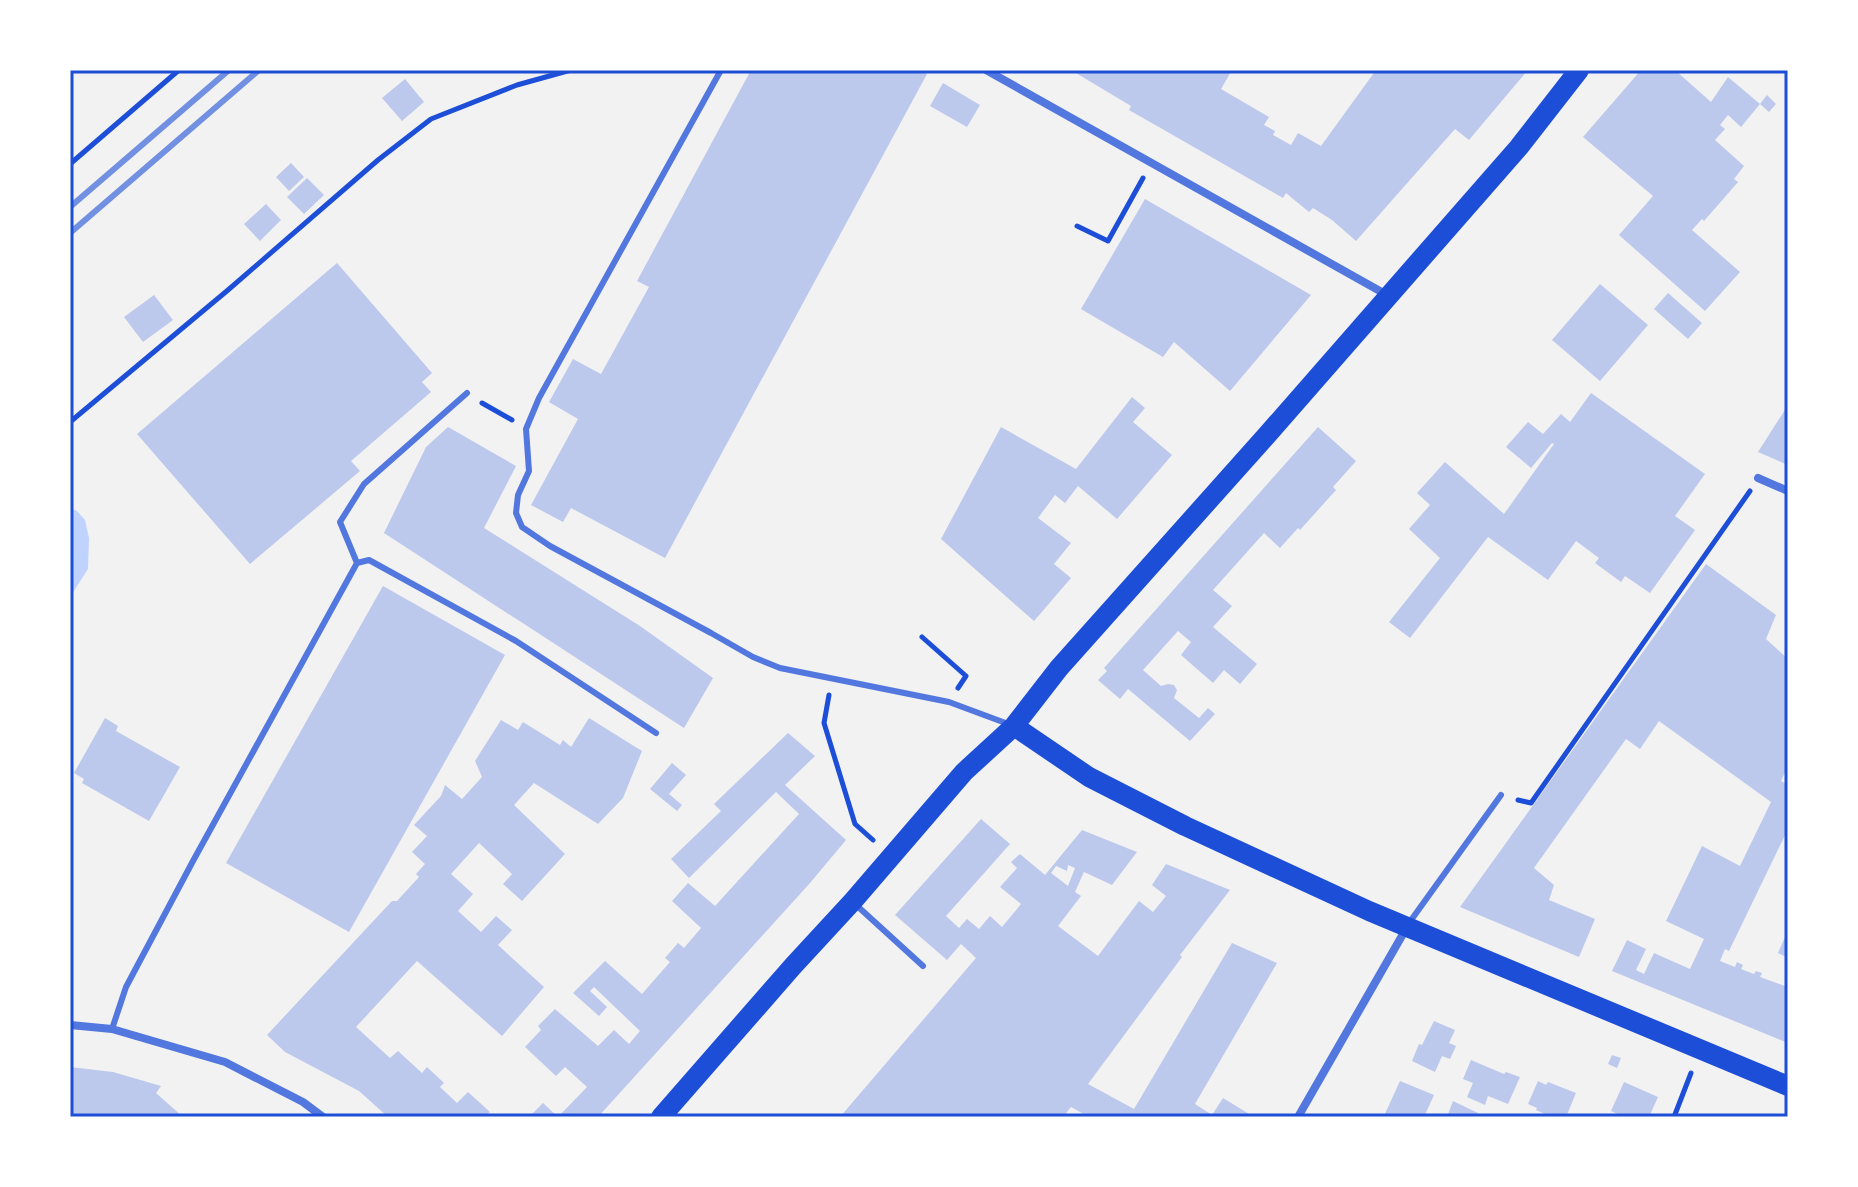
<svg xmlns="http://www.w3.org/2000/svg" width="1858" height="1187" font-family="Inter,sans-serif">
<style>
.water{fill:#bfd3fe}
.building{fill:#bdc9ec;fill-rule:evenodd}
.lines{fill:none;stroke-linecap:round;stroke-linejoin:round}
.path{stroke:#1d4ed8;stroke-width:5}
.service{stroke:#5277de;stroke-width:6}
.minor{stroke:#5277de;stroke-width:8}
.primary{stroke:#1d4ed8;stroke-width:20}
.rail{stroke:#7290e2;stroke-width:6}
.neatline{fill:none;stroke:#1d4ed8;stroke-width:3}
</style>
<rect width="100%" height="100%" fill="#f2f2f2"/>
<path class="water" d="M70 508 77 511 85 520 89 538 88 569 70 597Z"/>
<path class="building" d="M751 70H920L927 74 665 558 571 508 563 522 531 505 578 419 549 402 573 359 601 374 649 287 637 281Z
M1071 70H1232L1221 89 1269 117 1264 125 1275 131 1273 135 1291 145 1298 133 1321 146 1376 70H1528L1469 140 1455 129 1356 241 1332 220 1313 208 1309 212 1286 193 1283 198 1129 110 1131 106Z
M1641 70H1675L1711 102 1728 77 1760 104 1741 127 1728 115 1720 125 1725 129 1715 140 1744 166 1734 179 1738 182 1704 221 1702 219 1692 230 1740 272 1705 311 1619 235 1653 196 1583 137Z
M405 79 424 102 402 121 382 98Z
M943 83 980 105 967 127 930 106Z
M1767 95 1776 104 1769 112 1760 104Z
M291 163 304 177 289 191 276 177Z
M307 178 324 195 304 214 287 197Z
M1145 199 1311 295 1230 391 1174 342 1163 357 1081 309Z
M266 204 281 220 260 241 244 224Z
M337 263 432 373 422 382 431 392 351 461 360 471 250 564 137 434Z
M1600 284 1648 325 1600 381 1552 340Z
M1668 293 1702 323 1688 339 1654 309Z
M154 295 173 320 143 342 124 317Z
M1591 393 1705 474 1675 516 1695 530 1650 593 1625 576 1621 582 1595 563 1599 558 1576 541 1548 580 1488 537 1410 638 1389 622 1440 558 1409 529 1430 505 1417 493 1445 462 1504 514 1554 444 1552 443 1531 468 1506 447 1528 422 1543 434 1561 414 1570 422Z
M1132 397 1145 408 1133 422 1172 455 1117 519 1078 486 1065 503 1055 495 1038 518 1071 543 1054 564 1071 578 1034 621 941 539 1001 427 1076 469Z
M1788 405V465L1758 452Z
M448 427 516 466 484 528 640 626 713 678 684 728 384 533 426 447Z
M1318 427 1356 461 1333 487 1336 490 1300 530 1298 528 1280 548 1264 533 1213 590 1232 606 1213 627 1257 664 1240 684 1224 670 1213 683 1181 655 1191 642 1178 631 1143 670 1161 686 1168 684 1174 685 1177 690 1174 698 1199 718 1208 708 1215 714 1190 741 1128 689 1120 699 1098 680 1107 671 1104 668Z
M1706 564 1776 615 1766 639 1788 659V766L1781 781 1788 785V829L1729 951 1725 949 1720 961 1735 967 1737 962 1743 965 1741 969 1754 974 1756 971 1762 973 1760 977 1788 987V1043L1612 971 1627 940 1646 949 1636 970 1644 974 1654 953 1690 969 1704 939 1666 921 1702 846 1740 866 1771 802 1659 721 1640 749 1626 739 1534 868 1554 885 1549 900 1595 919 1579 957 1460 907Z
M383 586 505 655 349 932 226 863Z
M105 718 118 726 116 731 180 767 149 821 82 783 84 779 74 773Z
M589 718 642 751 623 798 598 824 534 783 514 805 565 854 522 901 503 884 512 874 479 843 451 874 473 894 458 911 481 932 496 916 512 930 498 945 544 987 502 1036 417 961 356 1027 390 1058 398 1051 422 1073 427 1067 444 1083 440 1087 457 1103 468 1092 490 1112 485 1117H388L359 1091 285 1052 267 1035 392 901H397L419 877 416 874 425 864 412 852 427 836 414 825 441 796 445 785 462 799 482 777 475 761 501 720 518 730 523 722 560 745 563 740 571 747Z
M788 733 815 756 785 785 846 840 810 883 598 1117H529L543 1103 558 1117 587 1087 565 1067 556 1076 525 1047 541 1030 538 1026 555 1009 598 1046 614 1030 629 1044 640 1031 594 987 590 991 607 1007 599 1016 573 993 605 961 642 994 670 962 665 958 678 943 684 948 701 928 672 901 688 883 715 906 799 814 776 792 689 878 671 859 721 811 714 804Z
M672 763 686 775 669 794 682 805 677 811 650 789Z
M981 819 1010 844 946 916 959 928 967 919 979 929 990 916 1002 927 1021 904 1000 887 1017 868 1011 862 1020 854 1045 875 1082 830 1137 852 1112 885 1084 872 1075 892 1081 896 1058 926 1098 956 1139 901 1153 912 1166 896 1152 885 1166 864 1230 890 1180 955 1182 957 1088 1084 1134 1109 1232 943 1277 963 1195 1104 1212 1115 1223 1098 1254 1117H1089L1071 1107 1063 1117H840L976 958 961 944 947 960 895 915ZM1068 865 1075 868 1068 886 1051 873 1056 866 1067 871Z
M1788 930V958L1778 953Z
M1434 1021 1455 1030 1449 1043 1456 1046 1450 1059 1442 1056 1435 1072 1412 1061 1419 1044 1422 1045Z
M1612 1055 1621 1058 1617 1068 1608 1064Z
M1471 1060 1504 1074 1506 1072 1520 1077 1508 1104 1488 1096 1485 1105 1467 1097 1473 1083 1463 1079Z
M70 1067 113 1072 161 1086 156 1093 183 1117H70Z
M1400 1081 1434 1095 1424 1117 1384 1116Z
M1538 1081 1546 1085 1548 1082 1576 1093 1566 1117H1552L1536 1110 1537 1108 1528 1104Z
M1624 1082 1658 1097 1649 1117H1624L1611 1111Z
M1453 1101 1478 1113 1476 1117H1447Z"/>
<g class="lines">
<path class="path" d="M70 164 179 70
M1077 226 1108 241 1143 178
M482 403 512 420
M70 422 228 290 378 160 431 119 517 85 571 70
M922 637 966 676 958 688
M829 695 824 723 855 824 873 840
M1518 800 1531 803 1750 491
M1674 1117 1691 1073"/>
<path class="service" d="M721 70 539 398 526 429 529 471 518 495 516 513 522 527 550 546 711 633 753 657 780 668 949 702 1011 725
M357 563 340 522 364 484 467 393
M855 904 923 966
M1409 923 1501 795
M112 1029 126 987 193 861 357 563 369 560 516 641 656 733"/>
<path class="minor" d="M986 70 1387 295
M1758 478 1788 491
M70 1025 112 1029 225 1062 303 1102 323 1117
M1298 1117 1407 927"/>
<path class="primary" d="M1014 726 1089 777 1185 826 1369 911 1788 1086
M661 1117 793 966 853 901 964 772 1014 726 1059 668 1267 435 1519 147 1579 70"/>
<path class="rail" d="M70 207 229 70
M70 233 259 70"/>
</g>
<rect width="1858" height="1187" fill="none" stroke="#ffffff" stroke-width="144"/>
<rect x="72" y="72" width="1714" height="1043" class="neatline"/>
</svg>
